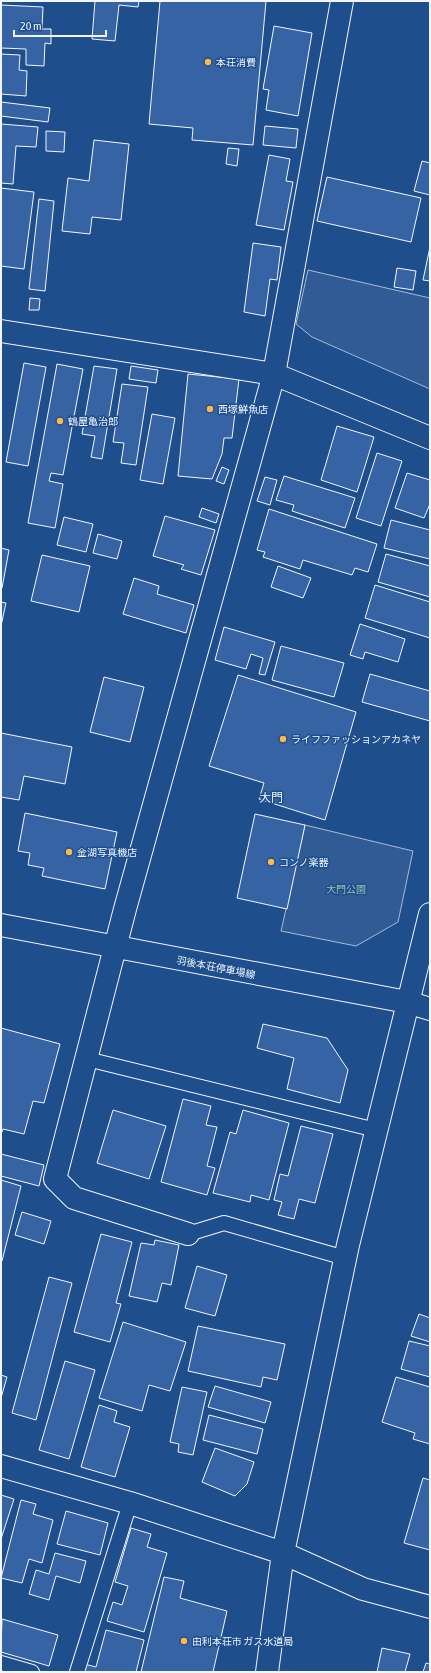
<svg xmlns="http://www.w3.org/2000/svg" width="431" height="1673" font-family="'Asap Condensed','Noto Sans JP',sans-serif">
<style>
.green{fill:#305b95;stroke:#a8bbd7}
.building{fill:#3563a3;stroke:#f2f6ff}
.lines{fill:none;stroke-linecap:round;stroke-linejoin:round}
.lane-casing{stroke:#f2f6ff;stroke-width:16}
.street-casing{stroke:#f2f6ff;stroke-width:24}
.secondary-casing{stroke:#f2f6ff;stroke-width:24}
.lane{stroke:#1f4e8c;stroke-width:14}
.street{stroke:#1f4e8c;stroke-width:22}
.secondary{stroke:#1f4e8c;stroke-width:22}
.poi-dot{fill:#ffb74d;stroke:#1f4e8c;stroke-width:1.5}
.labels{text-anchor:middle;stroke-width:3;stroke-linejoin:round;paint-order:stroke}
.poi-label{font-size:10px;fill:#f2f6ff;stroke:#1f4e8c;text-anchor:start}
.park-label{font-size:10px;fill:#97c8a6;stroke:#1f4e8c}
.street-label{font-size:10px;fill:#f2f6ff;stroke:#1f4e8c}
.quarter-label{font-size:12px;fill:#f2f6ff;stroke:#1f4e8c}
</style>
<rect width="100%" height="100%" fill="#1f4e8c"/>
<path class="green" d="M308 270 430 298V389L312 337 296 324Z
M305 825 413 851 398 922 356 946 281 931Z"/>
<path class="building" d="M95 1H139L138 7 119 5 115 41 92 39Z
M160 1H266L253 145 192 140 193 128 149 124Z
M1 5 43 7 42 29H51V44L45 43 44 66 26 65V49L1 48Z
M274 26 312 33 298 116 266 110 269 90 263 89Z
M1 54 20 55 19 70 27 71 26 96 1 94Z
M1 102 50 108 48 122 1 116Z
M1 124 38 127 36 147 16 146 13 184 1 183Z
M265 126 298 129 296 148 263 145Z
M46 131 65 132 64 152 46 151Z
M94 140 129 144 121 220 92 217 90 234 62 231 68 178 89 181Z
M228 148 239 149 237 166 226 164Z
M269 155 290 159 286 181 293 182 284 230 256 225Z
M422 161 430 163V195L414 191Z
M327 177 421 198 411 242 317 221Z
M1 188 34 192 24 269 1 266Z
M39 199 54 201 45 291 29 289Z
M253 243 281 247 277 280 270 279 265 316 244 312Z
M430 247V281L423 280Z
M397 268 416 271 413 290 394 287Z
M30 298 40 299 39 310H29Z
M24 363 46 367 28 466 6 462Z
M57 364 83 369 63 475 51 473 49 481 63 484 55 528 28 523Z
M94 366 117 369 102 459 91 457 95 436 82 434Z
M131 366 158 370 156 383 129 379Z
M188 374 239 379 232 438H224L222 454 212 479 178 476Z
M122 384 148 387 136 465 121 463 124 443 113 442Z
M152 414 175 418 163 484 140 480Z
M337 426 374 437 357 492 321 480Z
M377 453 402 461 381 526 356 518Z
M222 467 229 470 224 484 216 481Z
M407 473 430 480V504L424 518 395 508Z
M284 476 355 498 345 528 292 511 294 505 276 500Z
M265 477 277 480 270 505 257 501Z
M202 508 219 514 216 523 199 517Z
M269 509 377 544 368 572 355 568 352 575 303 560 300 569 263 557 265 552 257 550Z
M165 516 215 530 201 575 181 569 184 565 153 556Z
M64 517 93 524 86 552 57 545Z
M391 520 430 530V559L384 548Z
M98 534 122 541 117 559 93 553Z
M1 548 9 550 2 588H1Z
M386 554 430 566V597L378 582Z
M42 555 90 566 79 612 31 601Z
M278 566 311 578 303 598 271 587Z
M134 578 159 586 157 594 194 605 186 633 123 614Z
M375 585 430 602V638L365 618Z
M1 602 6 603 1 626Z
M360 624 405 639 398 662 365 652 363 659 350 655Z
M224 627 275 642 265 675 259 674 263 658 251 654 246 669 215 660Z
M281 646 344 663 334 697 272 680Z
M370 674 430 691V721L362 702Z
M238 675 356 712 325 820 259 799 264 783 209 766Z
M104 677 144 687 130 742 90 732Z
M1 733 72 747 65 784 24 776 19 800 1 797Z
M25 813 117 832 105 889 42 876 44 868 28 865 30 853 18 851Z
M255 814 305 825 287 909 237 898Z
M263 1024 327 1038 348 1070 340 1103 287 1089 294 1058 257 1048Z
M1 1028 60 1044 44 1103 33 1101 24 1134 3 1129 1 1134Z
M183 1099 211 1106 206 1125 217 1127 207 1166 215 1168 207 1195 161 1182Z
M113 1110 166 1126 149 1179 97 1163Z
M243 1110 289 1123 269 1200 251 1195 250 1202 213 1193 230 1132 236 1134Z
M301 1126 333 1134 315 1203 299 1199 294 1219 278 1215 282 1202 274 1200 280 1174 288 1176Z
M1 1154 44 1165 39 1186 1 1176Z
M1 1180 21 1186 2 1261 1 1260Z
M22 1212 51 1221 44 1244 15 1235Z
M101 1234 132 1242 116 1303 121 1304 110 1342 74 1332Z
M155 1240 179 1245 171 1285 162 1283 157 1302 129 1296 141 1243 154 1245Z
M197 1266 227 1275 215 1316 185 1308Z
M49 1277 72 1283 36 1420 12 1413Z
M419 1314 430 1318V1342L411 1336Z
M123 1322 186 1342 170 1391 149 1385 142 1411 99 1398Z
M198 1326 285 1344 277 1380 263 1377 261 1387 188 1371Z
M409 1341 430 1346V1377L401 1369Z
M65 1361 95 1370 69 1459 39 1450Z
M1 1375 7 1377 1 1398Z
M396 1377 430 1387V1444L413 1439 415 1433 382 1422Z
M215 1386 271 1402 265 1423 208 1407Z
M182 1387 207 1392 193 1455 178 1452 179 1444 170 1442Z
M99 1405 117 1411 114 1422 130 1427 115 1477 81 1467Z
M209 1415 263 1429 257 1454 203 1440Z
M215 1448 254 1462 247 1484 235 1496 202 1482Z
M423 1478 430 1480V1550L404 1543Z
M1 1495 14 1499 1 1539Z
M21 1500 36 1504 33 1514 53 1520 42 1563 29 1559 22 1583 1 1578Z
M66 1511 108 1523 100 1555 57 1544Z
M131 1528 151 1534 147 1547 167 1553 144 1632 107 1621 113 1602 122 1605 128 1586 115 1582Z
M55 1553 86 1561 80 1583 56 1576 49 1600 29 1594 36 1570 49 1574Z
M164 1577 184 1581 180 1598 227 1611 213 1672H141Z
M2 1619 58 1635 49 1666 1 1652Z
M106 1630 144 1640 136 1672H82L84 1664 96 1667Z
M382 1648 410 1654 405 1672H377Z
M426 1663 430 1664V1672H423Z"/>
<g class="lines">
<defs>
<path id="lane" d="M87 1059 376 1130
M188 1234 224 1223 345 1258
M1 1663 32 1672
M77 1672 130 1503"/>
<path id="street" d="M1 331 274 374 430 438
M188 1234 74 1198 55 1179 125 909 274 374 342 1"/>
<path id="secondary" d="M1 925 407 1002 430 1009
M1 1466 130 1503 283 1553 363 1589 430 1607
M267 1672 283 1553 348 1245 430 914"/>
</defs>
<use href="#lane" class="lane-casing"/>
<use href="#street" class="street-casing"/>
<use href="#secondary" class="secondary-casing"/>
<use href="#lane" class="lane"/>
<use href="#street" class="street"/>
<use href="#secondary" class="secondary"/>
</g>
<g class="poi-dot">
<circle cx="208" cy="62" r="4"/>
<circle cx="210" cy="409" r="4"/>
<circle cx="60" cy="421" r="4"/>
<circle cx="283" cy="739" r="4"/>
<circle cx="69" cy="852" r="4"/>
<circle cx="271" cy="862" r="4"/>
<circle cx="184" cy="1641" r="4"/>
</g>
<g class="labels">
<g class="poi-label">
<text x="216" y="66">本荘消費</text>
<text x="218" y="413">西塚鮮魚店</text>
<text x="68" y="425">鶴屋亀治郎</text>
<text x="291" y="743">ライフファッションアカネヤ</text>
<text x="77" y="856">金湖写真機店</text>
<text x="279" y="866">コンノ楽器</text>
<text x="192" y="1645">由利本荘市 ガス水道局</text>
</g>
<g class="park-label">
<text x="346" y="893">大門公園</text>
</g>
<g class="street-label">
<text transform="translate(216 967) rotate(11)" y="4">羽後本荘停車場線</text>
</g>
<g class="quarter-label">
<text x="271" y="802">大門</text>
</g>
</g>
<rect width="431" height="1673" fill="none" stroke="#f2f6ff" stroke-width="4"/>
<path d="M14 30v6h92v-6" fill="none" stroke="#f2f6ff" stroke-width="2"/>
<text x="20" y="30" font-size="12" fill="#f2f6ff" stroke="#1f4e8c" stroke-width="3" paint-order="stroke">20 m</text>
</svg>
